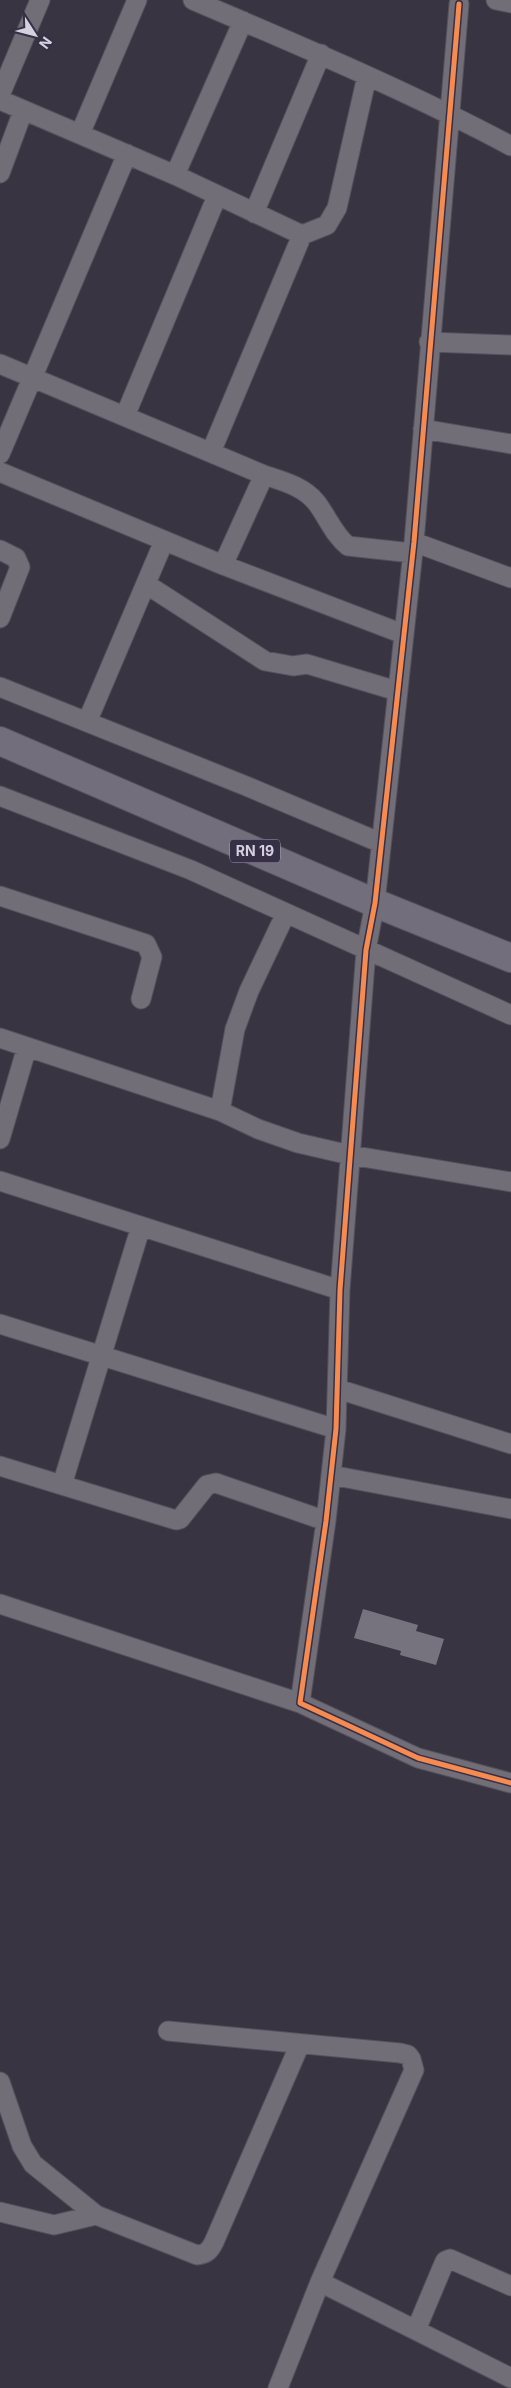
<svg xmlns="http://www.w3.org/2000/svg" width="511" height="2388" font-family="Inter,sans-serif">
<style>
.building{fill:#76737e}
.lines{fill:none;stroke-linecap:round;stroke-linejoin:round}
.minor-casing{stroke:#54515c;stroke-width:21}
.highway-casing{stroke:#54515c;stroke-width:30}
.minor{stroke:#716e78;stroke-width:19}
.highway{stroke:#736e7c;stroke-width:28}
.cycleway-casing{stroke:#372f46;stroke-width:8}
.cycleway{stroke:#f68b52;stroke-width:5}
.labels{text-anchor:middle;stroke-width:5;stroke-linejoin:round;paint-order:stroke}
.shield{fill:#372f46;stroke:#a6a0b1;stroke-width:1}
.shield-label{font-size:14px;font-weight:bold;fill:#d5d1df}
</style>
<rect width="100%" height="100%" fill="#383441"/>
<path class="building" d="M363 1609 418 1625 416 1631 444 1639 436 1665 400 1655 401 1651 354 1638Z"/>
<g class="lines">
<defs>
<path id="minor" d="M193 0C300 46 408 91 511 146
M496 0 511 3
M459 4 414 542 375 903 366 950 340 1290 336 1429 326 1521 300 1703 418 1758 511 1783
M0 95 40 0
M0 100 175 175 302 235 211 452
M80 134 137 0
M0 173 23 111
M175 175 243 21
M254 213 321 54
M302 235 327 225 337 208 367 76
M429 342 511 345
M0 364 264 475 223 565
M125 416 217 196
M423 429 511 444
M0 454 127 154
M0 472 223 565 403 634
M264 475C282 481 303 486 316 502 327 516 334 535 348 546L412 553
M414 542 511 578
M0 550 16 558 20 567 0 618
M146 584 265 661 293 666 307 664 397 691
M0 687 246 786 381 843
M87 722 164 541
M0 796 191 870 511 1015
M0 896 146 944 152 957 141 999
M0 1038 220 1111 235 1029 249 991 286 913
M220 1111 258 1129 298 1143 350 1155 511 1182
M0 1139 27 1047
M0 1181 340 1290
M0 1324 336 1429
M338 1389 511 1444
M0 1466 176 1520 180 1519 207 1485 216 1483 326 1521
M331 1475 511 1509
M62 1485 141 1226
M0 1604 300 1703
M168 2031 400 2053 408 2055 411 2059 414 2070 320 2282 278 2388
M0 2082 22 2146 33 2164 96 2215 197 2255C207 2254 210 2250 214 2242L300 2044
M0 2212 54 2225 96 2215
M320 2282 511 2378
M416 2330 445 2261 450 2259 511 2286"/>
<path id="highway" d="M0 741 375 903 511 958"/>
</defs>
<use href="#minor" class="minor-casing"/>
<use href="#highway" class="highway-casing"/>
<use href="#minor" class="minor"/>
<use href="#highway" class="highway"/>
<defs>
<path id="cycleway" d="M459 4 414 542 375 903 366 950 340 1290 336 1429 326 1521 300 1703 418 1758 511 1783"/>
</defs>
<use href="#cycleway" class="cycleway-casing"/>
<use href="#cycleway" class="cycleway"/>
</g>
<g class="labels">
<rect class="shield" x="230" y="839.5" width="50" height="23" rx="4"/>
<g class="shield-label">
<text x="255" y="856">RN 19</text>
</g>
</g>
<g transform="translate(35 35) rotate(126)" stroke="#372f46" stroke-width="4" paint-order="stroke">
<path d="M0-4L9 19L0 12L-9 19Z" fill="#d5d1df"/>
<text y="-8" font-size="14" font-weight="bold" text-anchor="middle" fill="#d5d1df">N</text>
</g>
</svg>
